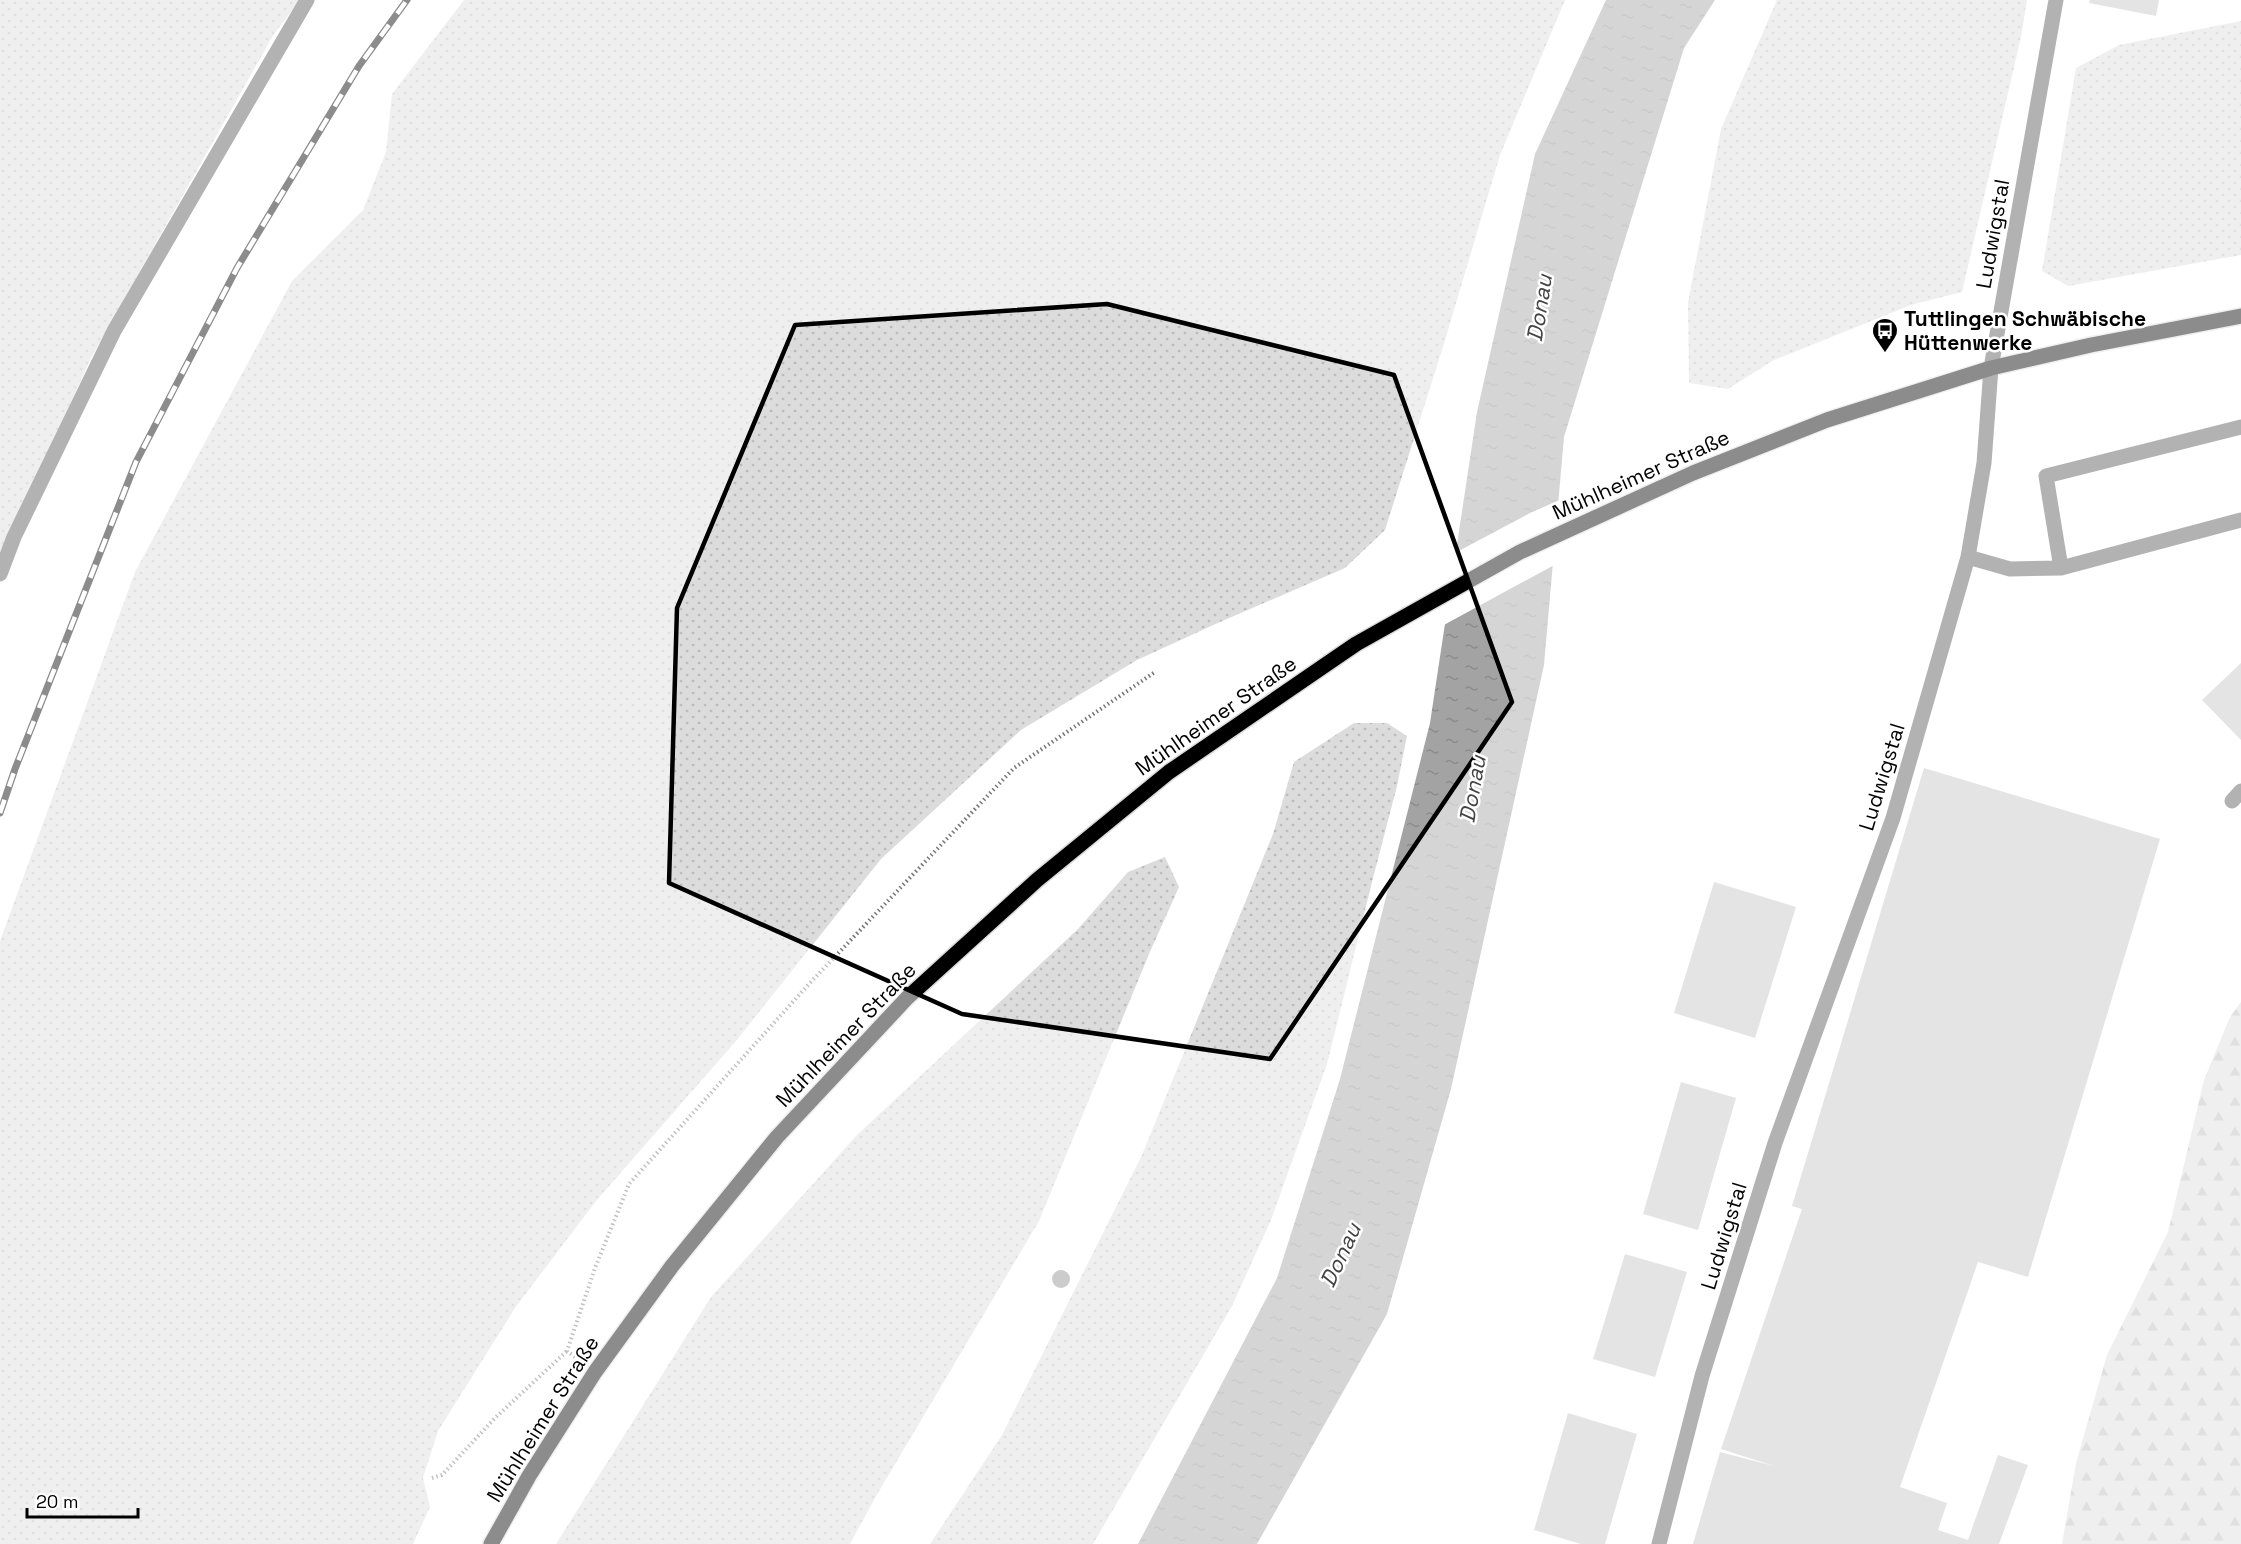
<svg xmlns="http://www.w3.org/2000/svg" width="2241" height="1544" font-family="'Space Grotesk',sans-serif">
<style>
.grass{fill:url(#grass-dots)}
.forest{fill:url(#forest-firs)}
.water{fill:url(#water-ripples)}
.pier{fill:#fff}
.building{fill:#c4c4c4}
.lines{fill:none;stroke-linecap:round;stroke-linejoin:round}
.major-casing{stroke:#dbdbdb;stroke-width:18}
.path{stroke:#777;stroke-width:4;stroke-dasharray:1.5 3;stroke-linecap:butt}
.minor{stroke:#555;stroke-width:15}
.major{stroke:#000;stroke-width:15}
.rail-casing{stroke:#000;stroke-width:7}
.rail{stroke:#fff;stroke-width:4.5;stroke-dasharray:14;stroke-linecap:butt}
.tree{fill:#8f8f8f}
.marked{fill:none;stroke:#000;stroke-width:4.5;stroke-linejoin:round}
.labels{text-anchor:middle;stroke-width:5;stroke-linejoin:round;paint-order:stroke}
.street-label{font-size:21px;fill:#000;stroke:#fff}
.poi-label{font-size:21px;font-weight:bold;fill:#000;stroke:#fff;text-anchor:start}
.water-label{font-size:22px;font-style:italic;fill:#444;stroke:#fff}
</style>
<defs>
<pattern id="grass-dots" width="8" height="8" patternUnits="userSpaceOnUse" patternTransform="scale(1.5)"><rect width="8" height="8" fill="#dcdcdc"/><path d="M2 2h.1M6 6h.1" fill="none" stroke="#bbb" stroke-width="1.8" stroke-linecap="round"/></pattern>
<pattern id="forest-firs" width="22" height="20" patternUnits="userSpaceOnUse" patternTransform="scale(1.5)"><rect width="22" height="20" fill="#dcdcdc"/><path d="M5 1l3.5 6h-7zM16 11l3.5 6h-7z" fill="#bbb"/></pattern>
<pattern id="water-ripples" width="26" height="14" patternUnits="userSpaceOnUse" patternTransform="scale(1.5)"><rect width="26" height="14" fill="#a3a3a3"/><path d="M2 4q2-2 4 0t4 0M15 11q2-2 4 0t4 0" fill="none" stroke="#8b8b8b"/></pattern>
</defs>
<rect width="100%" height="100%" fill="#fff"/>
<path class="grass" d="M0 0H300L274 34 91 358 0 559Z
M464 0H1565L1500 155 1443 347 1385 530 1345 568 1220 622 1137 660 1021 730 881 859 736 1041 596 1201 515 1308 438 1431 423 1478 430 1507 413 1544H0V941L135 572 292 281 363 210 386 152 392 94Z
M1777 0H2027L2021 37 1962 292 1911 305 1774 360 1728 389 1689 383 1688 302 1721 129Z
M2241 21V255L2068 286 2042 271 2076 68 2119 45Z
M1354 723H1387L1407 736 1397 786 1372 882 1327 1064 1271 1220 1232 1306 1093 1544H930L1002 1435 1142 1155 1273 834 1294 762Z
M1165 857 1179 887 1149 954 1039 1221 875 1498 850 1544H556L711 1297 857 1135 1078 929 1128 872Z"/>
<path class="forest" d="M2241 1002V1544H2062L2076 1463 2107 1355 2168 1232 2204 1080 2230 1017Z"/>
<path class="water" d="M1606 0H1715L1684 48 1564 437 1544 665 1451 1089 1387 1314 1257 1544H1138L1277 1278 1340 1079 1430 723 1477 412 1535 154Z"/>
<path class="pier" d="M1562 499 1556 564 1442 626 1453 554 1530 513Z"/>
<path class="building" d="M2090 0H2159L2156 16 2089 3Z
M2241 663V740L2202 700Z
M1924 768 2160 839 2028 1277 1978 1262 1900 1487 1947 1503 1938 1530 1968 1540 1998 1455 2028 1465 1999 1544H1693L1720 1452 1774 1466 1721 1449 1802 1209 1792 1206Z
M1714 882 1796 907 1755 1038 1674 1013Z
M1681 1082 1736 1098 1698 1230 1643 1214Z
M1625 1254 1687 1272 1655 1377 1593 1359Z
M1568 1413 1637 1434 1605 1544H1581L1534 1530Z"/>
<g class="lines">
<defs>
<path id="major" d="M491 1544 529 1476 595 1372 672 1266 777 1137 907 998 1037 880 1169 772 1356 644 1520 552 1693 473 1827 420 1991 368 2091 345 2241 316"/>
</defs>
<use href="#major" class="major-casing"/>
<path class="path" d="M575 1357 567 1351 595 1268 629 1184 809 984 1014 768 1155 672
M432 1478 442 1475 495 1418 567 1351"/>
<path class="minor" d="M1968 557 2010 569 2061 568 2241 520
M2061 568 2046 476 2241 427
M0 574 14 537 114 331 307 0
M2232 801 2241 791
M1659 1544 1702 1376 1775 1143 1893 818 1968 557 1984 463 1991 368 2056 0"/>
<use href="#major" class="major"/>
<defs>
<path id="rail" d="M0 813 15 769 136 462 237 268 359 66 407 0"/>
</defs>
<use href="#rail" class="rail-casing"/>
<use href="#rail" class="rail"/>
</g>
<circle class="tree" cx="1061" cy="1279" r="9"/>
<path d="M0 0H2241V1544H0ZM1107 304 1394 375 1512 702 1270 1059 962 1014 669 883 677 608 795 325Z" fill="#fff" fill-opacity=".55" fill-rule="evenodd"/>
<path class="marked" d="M1107 304 1394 375 1512 702 1270 1059 962 1014 669 883 677 608 795 325Z"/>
<defs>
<symbol id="bus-pin" viewBox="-11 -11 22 30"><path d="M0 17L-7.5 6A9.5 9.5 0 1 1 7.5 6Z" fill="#000" stroke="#fff"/><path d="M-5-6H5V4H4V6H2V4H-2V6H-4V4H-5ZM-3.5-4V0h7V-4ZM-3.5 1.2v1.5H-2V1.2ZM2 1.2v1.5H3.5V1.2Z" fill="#fff"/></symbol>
</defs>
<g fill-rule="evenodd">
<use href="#bus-pin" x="1870" y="316" width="30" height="40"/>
</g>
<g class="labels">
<g class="street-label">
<text transform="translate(1993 234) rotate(-80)" y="7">Ludwigstal</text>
<text transform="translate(1641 475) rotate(-24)" y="7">Mühlheimer Straße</text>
<text transform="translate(1216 716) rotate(-35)" y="7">Mühlheimer Straße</text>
<text transform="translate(1882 777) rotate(-73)" y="7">Ludwigstal</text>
<text transform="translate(846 1035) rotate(-46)" y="7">Mühlheimer Straße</text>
<text transform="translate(1724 1236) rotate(-73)" y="7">Ludwigstal</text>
<text transform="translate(543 1419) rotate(-58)" y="7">Mühlheimer Straße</text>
</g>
<g class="poi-label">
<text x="1904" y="326">Tuttlingen Schwäbische<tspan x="1904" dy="24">Hüttenwerke</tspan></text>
</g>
<g class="water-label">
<text transform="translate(1539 308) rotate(-81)" y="8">Donau</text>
<text transform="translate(1472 789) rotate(-80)" y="8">Donau</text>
<text transform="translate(1340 1255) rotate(-65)" y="8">Donau</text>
</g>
</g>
<path d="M27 1508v9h111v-9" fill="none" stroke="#000000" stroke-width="3"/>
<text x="36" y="1508" font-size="18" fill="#000000" stroke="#ffffff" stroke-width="4.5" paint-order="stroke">20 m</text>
</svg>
